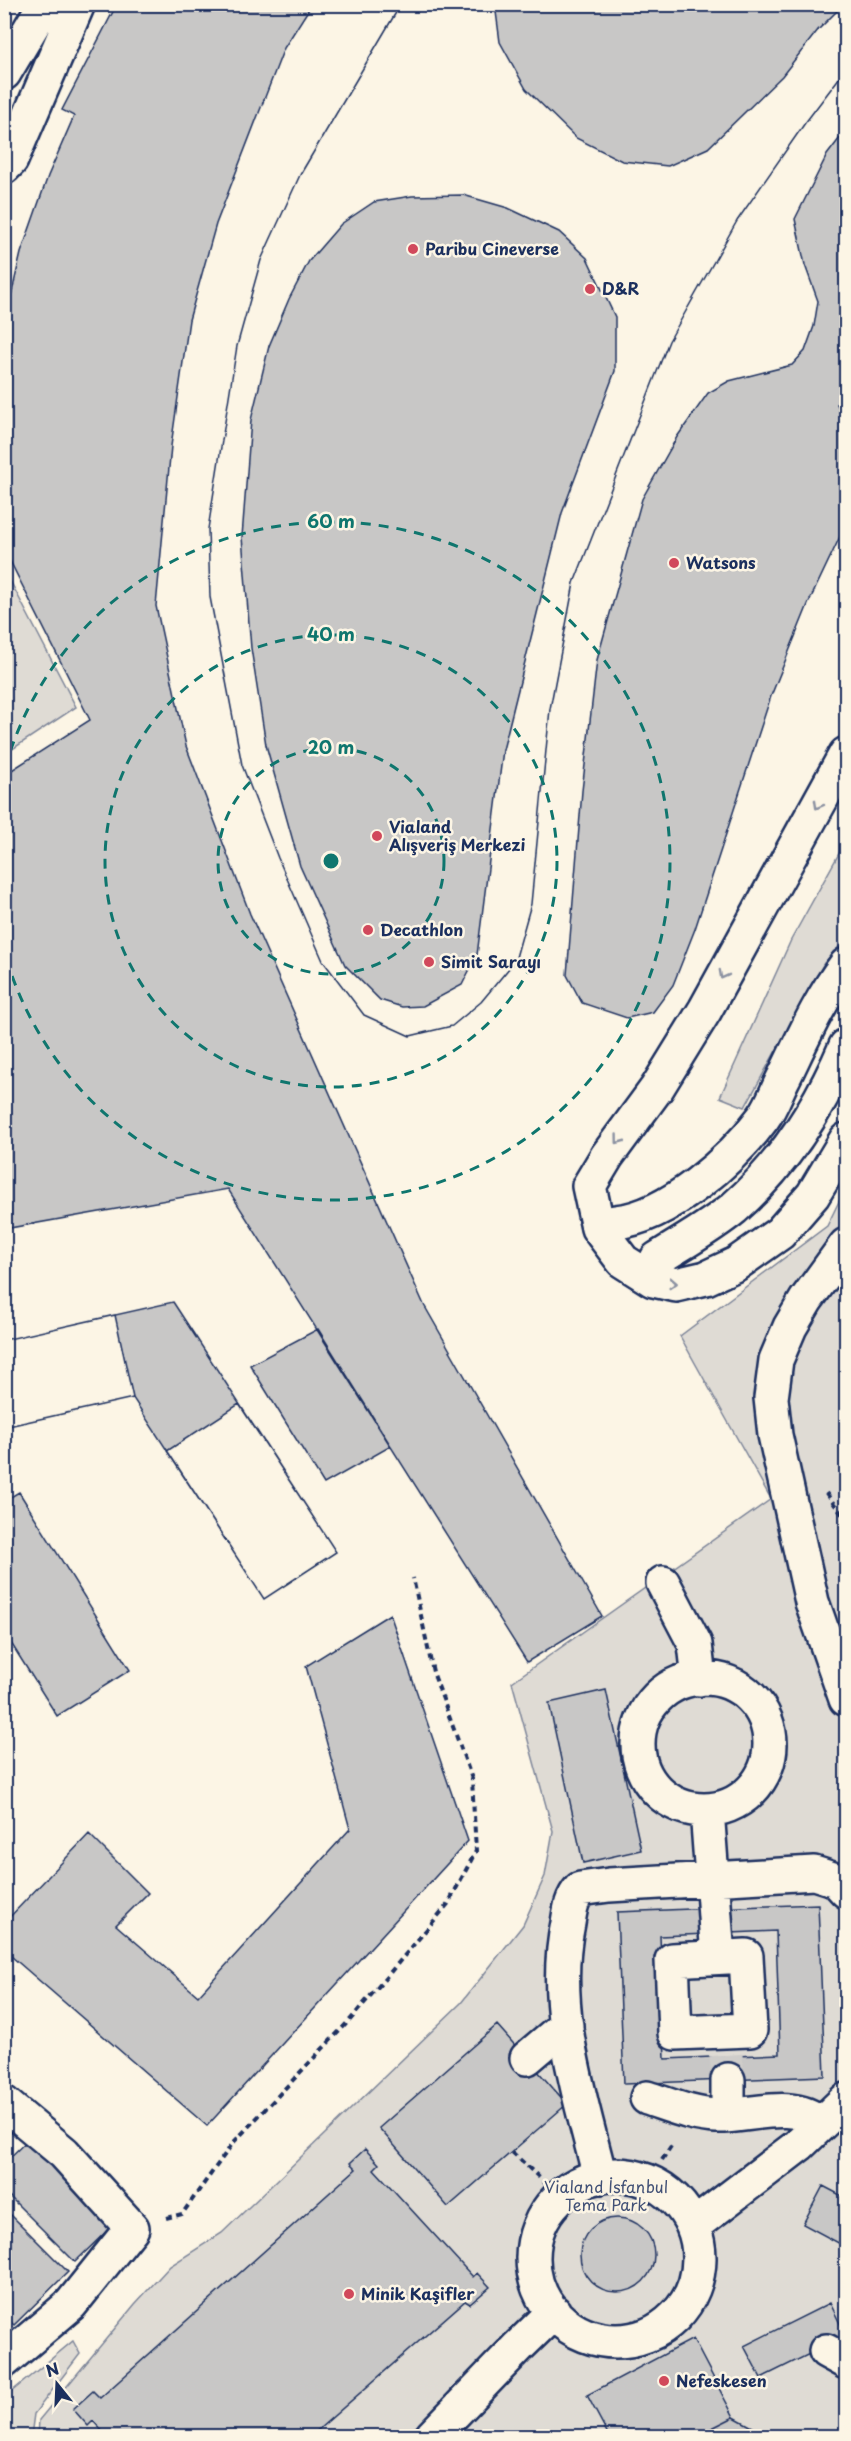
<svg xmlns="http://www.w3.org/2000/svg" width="851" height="2441" font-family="'Playpen Sans',sans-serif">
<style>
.green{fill:#dfdbd4;stroke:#7d8599;stroke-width:1.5}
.building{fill:#c8c7c6;stroke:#1b2f5e;stroke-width:1.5;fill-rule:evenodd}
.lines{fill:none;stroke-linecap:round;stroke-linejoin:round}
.minor-tunnel{stroke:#cfcdca;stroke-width:33;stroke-dasharray:33 16;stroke-linecap:butt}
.minor-casing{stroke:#1b2f5e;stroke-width:38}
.path{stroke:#1b2f5e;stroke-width:4;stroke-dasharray:6 4.5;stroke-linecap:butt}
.minor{stroke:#fcf5e5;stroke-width:33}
.tram{stroke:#1b2f5e;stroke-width:1.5}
.oneway{stroke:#8c92a2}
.ring{fill:none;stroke:#0f766e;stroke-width:3;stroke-dasharray:10 8}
.poi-dot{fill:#d1495b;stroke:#fcf5e5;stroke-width:2}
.labels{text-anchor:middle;stroke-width:5;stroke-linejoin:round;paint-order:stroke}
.poi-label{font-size:16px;font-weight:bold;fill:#1b2f5e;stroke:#fcf5e5;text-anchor:start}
.park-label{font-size:16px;fill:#425176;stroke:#fcf5e5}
.centre{fill:#0f766e;stroke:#fcf5e5;stroke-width:3}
.ring-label{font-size:18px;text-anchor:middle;font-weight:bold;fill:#0f766e;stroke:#fcf5e5;stroke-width:5;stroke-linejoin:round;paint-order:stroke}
</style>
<rect width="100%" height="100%" fill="#fcf5e5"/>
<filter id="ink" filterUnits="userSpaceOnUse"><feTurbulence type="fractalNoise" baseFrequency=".0167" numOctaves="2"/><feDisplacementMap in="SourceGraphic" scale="12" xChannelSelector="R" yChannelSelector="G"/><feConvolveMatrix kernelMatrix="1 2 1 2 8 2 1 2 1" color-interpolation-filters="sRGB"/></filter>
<g filter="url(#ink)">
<path class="green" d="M4 569 76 707 5 754H4Z
M846 841V939L824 963 745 1107 720 1097 791 940Z
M846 1187V2436H38L39 2420 135 2304 170 2266 222 2233 461 2003 523 1925 545 1876 553 1831 512 1682 771 1499 680 1336 827 1226Z
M73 2341 80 2354 34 2414 31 2436H5V2397Z"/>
<path class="building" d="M117 4H312L284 48 216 224 189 320 171 446 156 606 186 746 250 914 424 1305 602 1616 527 1662 228 1189 4 1229V775L90 720 4 549V326L21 253 48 176 74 116 62 110Z
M495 4H844L818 30 782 76 708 148 668 166 622 161 576 138 526 89 500 42Z
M846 130V388L837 404 846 421V524L809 602 771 696 695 929 673 985 653 1012 627 1018 582 1003 567 975 582 791 597 660 642 499 677 437 708 393 729 381 792 365 805 351 814 326 818 301 805 265 795 219 827 155Z
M463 195 508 208 559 232 587 258 615 317V371L562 513 503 750 477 955 462 985 423 1006 402 1007 380 1000 345 965 300 866 266 745 251 648 242 537 251 420 269 346 289 299 309 261 341 224 374 202 412 196Z
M173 1302 336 1552 264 1599 133 1398 4 1427V1340Z
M115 1315 133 1398 4 1427V1340Z
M318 1329 391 1446 324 1484 250 1365Z
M239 1404 336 1552 264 1599 167 1451Z
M19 1492 130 1670 57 1716 4 1632V1501Z
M390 1614 468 1841 207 2126 4 1950V1923L89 1834 148 1893 116 1925 198 1996 350 1829 306 1666Z
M606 1690 641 1850 583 1863 549 1703Z
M818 1904 825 2076 624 2084 617 1912ZM776 1931 780 2054 665 2059 660 1936Z
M497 2025 567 2104 448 2207 379 2128Z
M33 2135 118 2220 75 2262 4 2191V2163Z
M365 2149 379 2164 374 2169 473 2277 477 2273 490 2287 470 2304 465 2301 311 2436H107L93 2421 88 2426 73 2409 93 2391 100 2398 356 2169 350 2163Z
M823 2186 846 2198V2247L803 2224Z
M10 2214 68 2272 14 2325 4 2316V2220Z
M580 2255a37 37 0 1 1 74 0a37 37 0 1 1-74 0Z
M830 2303 846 2336 761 2378 744 2346Z
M693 2339 734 2417 696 2436H609L587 2395Z
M734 2417 769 2436H696Z"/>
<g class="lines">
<path class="minor-tunnel" d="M726 2055 728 2080"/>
<defs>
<path id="minor" d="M4 73 45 4
M4 167 11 160 78 4
M846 754 705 1010 657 1088 607 1156 589 1186 598 1228 623 1261 653 1280 676 1285 706 1278 736 1264 780 1233 813 1195 846 1140
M616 1222C668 1217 733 1159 763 1118 772 1106 777 1090 784 1077 803 1038 820 999 846 965
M846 1245 806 1300 790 1327 776 1360 771 1398 775 1435 812 1602 846 1699
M657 1259C682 1243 711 1227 734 1208 784 1164 820 1107 846 1046
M663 1583 695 1644 699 1679
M638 1744a66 66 0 1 1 132 0a66 66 0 1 1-132 0Z
M707 1810 718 1957
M746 1956 750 2030 675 2033 672 1960Z
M527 2058 566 2025
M728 2080V2115
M647 2098C669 2105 692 2115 716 2116 749 2117 793 2099 820 2123
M4 2103 64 2153 132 2228 71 2304 4 2361
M533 2258a83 83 0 1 1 166 0a83 83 0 1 1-166 0Z
M600 2177C580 2095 550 2008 568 1923 570 1911 571 1899 580 1889L609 1885 814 1873 836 1880 846 1891
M693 2226 799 2145 846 2100
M826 2351 846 2362
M432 2436 519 2346 554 2312"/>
</defs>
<use href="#minor" class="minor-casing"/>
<path class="path" d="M826 1493 841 1513 846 1528
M512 2152 560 2197
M662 2160 673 2143
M166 2218 182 2214 233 2143 350 2020 448 1904 476 1851 472 1779 433 1672 413 1578"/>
<use href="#minor" class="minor"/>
<path class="tram" d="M401 4 300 175 261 260 237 346 208 529 210 597 242 765 278 858 323 961 364 1015 410 1036 452 1026 481 1002 515 961 531 904 550 709 574 583 669 341 737 221 805 123 846 69"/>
</g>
<defs><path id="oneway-chevron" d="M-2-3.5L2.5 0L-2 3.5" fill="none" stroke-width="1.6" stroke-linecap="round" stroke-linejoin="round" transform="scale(1.5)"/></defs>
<g class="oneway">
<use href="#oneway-chevron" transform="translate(818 805) rotate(119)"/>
<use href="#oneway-chevron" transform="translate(723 975) rotate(118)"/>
<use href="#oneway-chevron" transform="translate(619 1140) rotate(127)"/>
<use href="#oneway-chevron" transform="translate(673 1283) rotate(4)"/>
</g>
</g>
<g class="ring">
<circle cx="331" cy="861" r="113"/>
<circle cx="331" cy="861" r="226"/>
<path d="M5 768A339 339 0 1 1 5 954"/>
</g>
<g class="poi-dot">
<circle cx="413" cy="249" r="6"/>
<circle cx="590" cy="289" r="6"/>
<circle cx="674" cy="563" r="6"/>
<circle cx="377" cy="836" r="6"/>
<circle cx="368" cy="930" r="6"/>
<circle cx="429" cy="962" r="6"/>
<circle cx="349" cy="2294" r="6"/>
<circle cx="664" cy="2381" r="6"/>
</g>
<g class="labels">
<g class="poi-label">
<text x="425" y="255">Paribu Cineverse</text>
<text x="602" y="295">D&amp;R</text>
<text x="686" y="569">Watsons</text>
<text x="389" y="833">Vialand<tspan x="389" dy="18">Alışveriş Merkezi</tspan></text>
<text x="380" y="936">Decathlon</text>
<text x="441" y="968">Simit Sarayı</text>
<text x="361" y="2300">Minik Kaşifler</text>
<text x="676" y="2387">Nefeskesen</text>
</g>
<g class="park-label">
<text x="606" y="2193">Vialand İsfanbul<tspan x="606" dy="18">Tema Park</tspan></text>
</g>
</g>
<circle cx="331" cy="861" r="9" class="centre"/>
<g class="ring-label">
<text x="331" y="528">60 m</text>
<text x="331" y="641">40 m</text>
<text x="331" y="754">20 m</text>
</g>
<rect width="851" height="2441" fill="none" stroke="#fcf5e5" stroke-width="24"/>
<rect x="12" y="12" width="827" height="2417" fill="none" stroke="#1b2f5e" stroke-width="2" filter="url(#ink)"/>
<g transform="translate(57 2384) rotate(342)" stroke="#fcf5e5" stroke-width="4.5" paint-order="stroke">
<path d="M0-4.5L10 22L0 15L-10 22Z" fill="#1b2f5e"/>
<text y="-9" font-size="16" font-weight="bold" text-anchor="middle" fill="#1b2f5e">N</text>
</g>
</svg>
